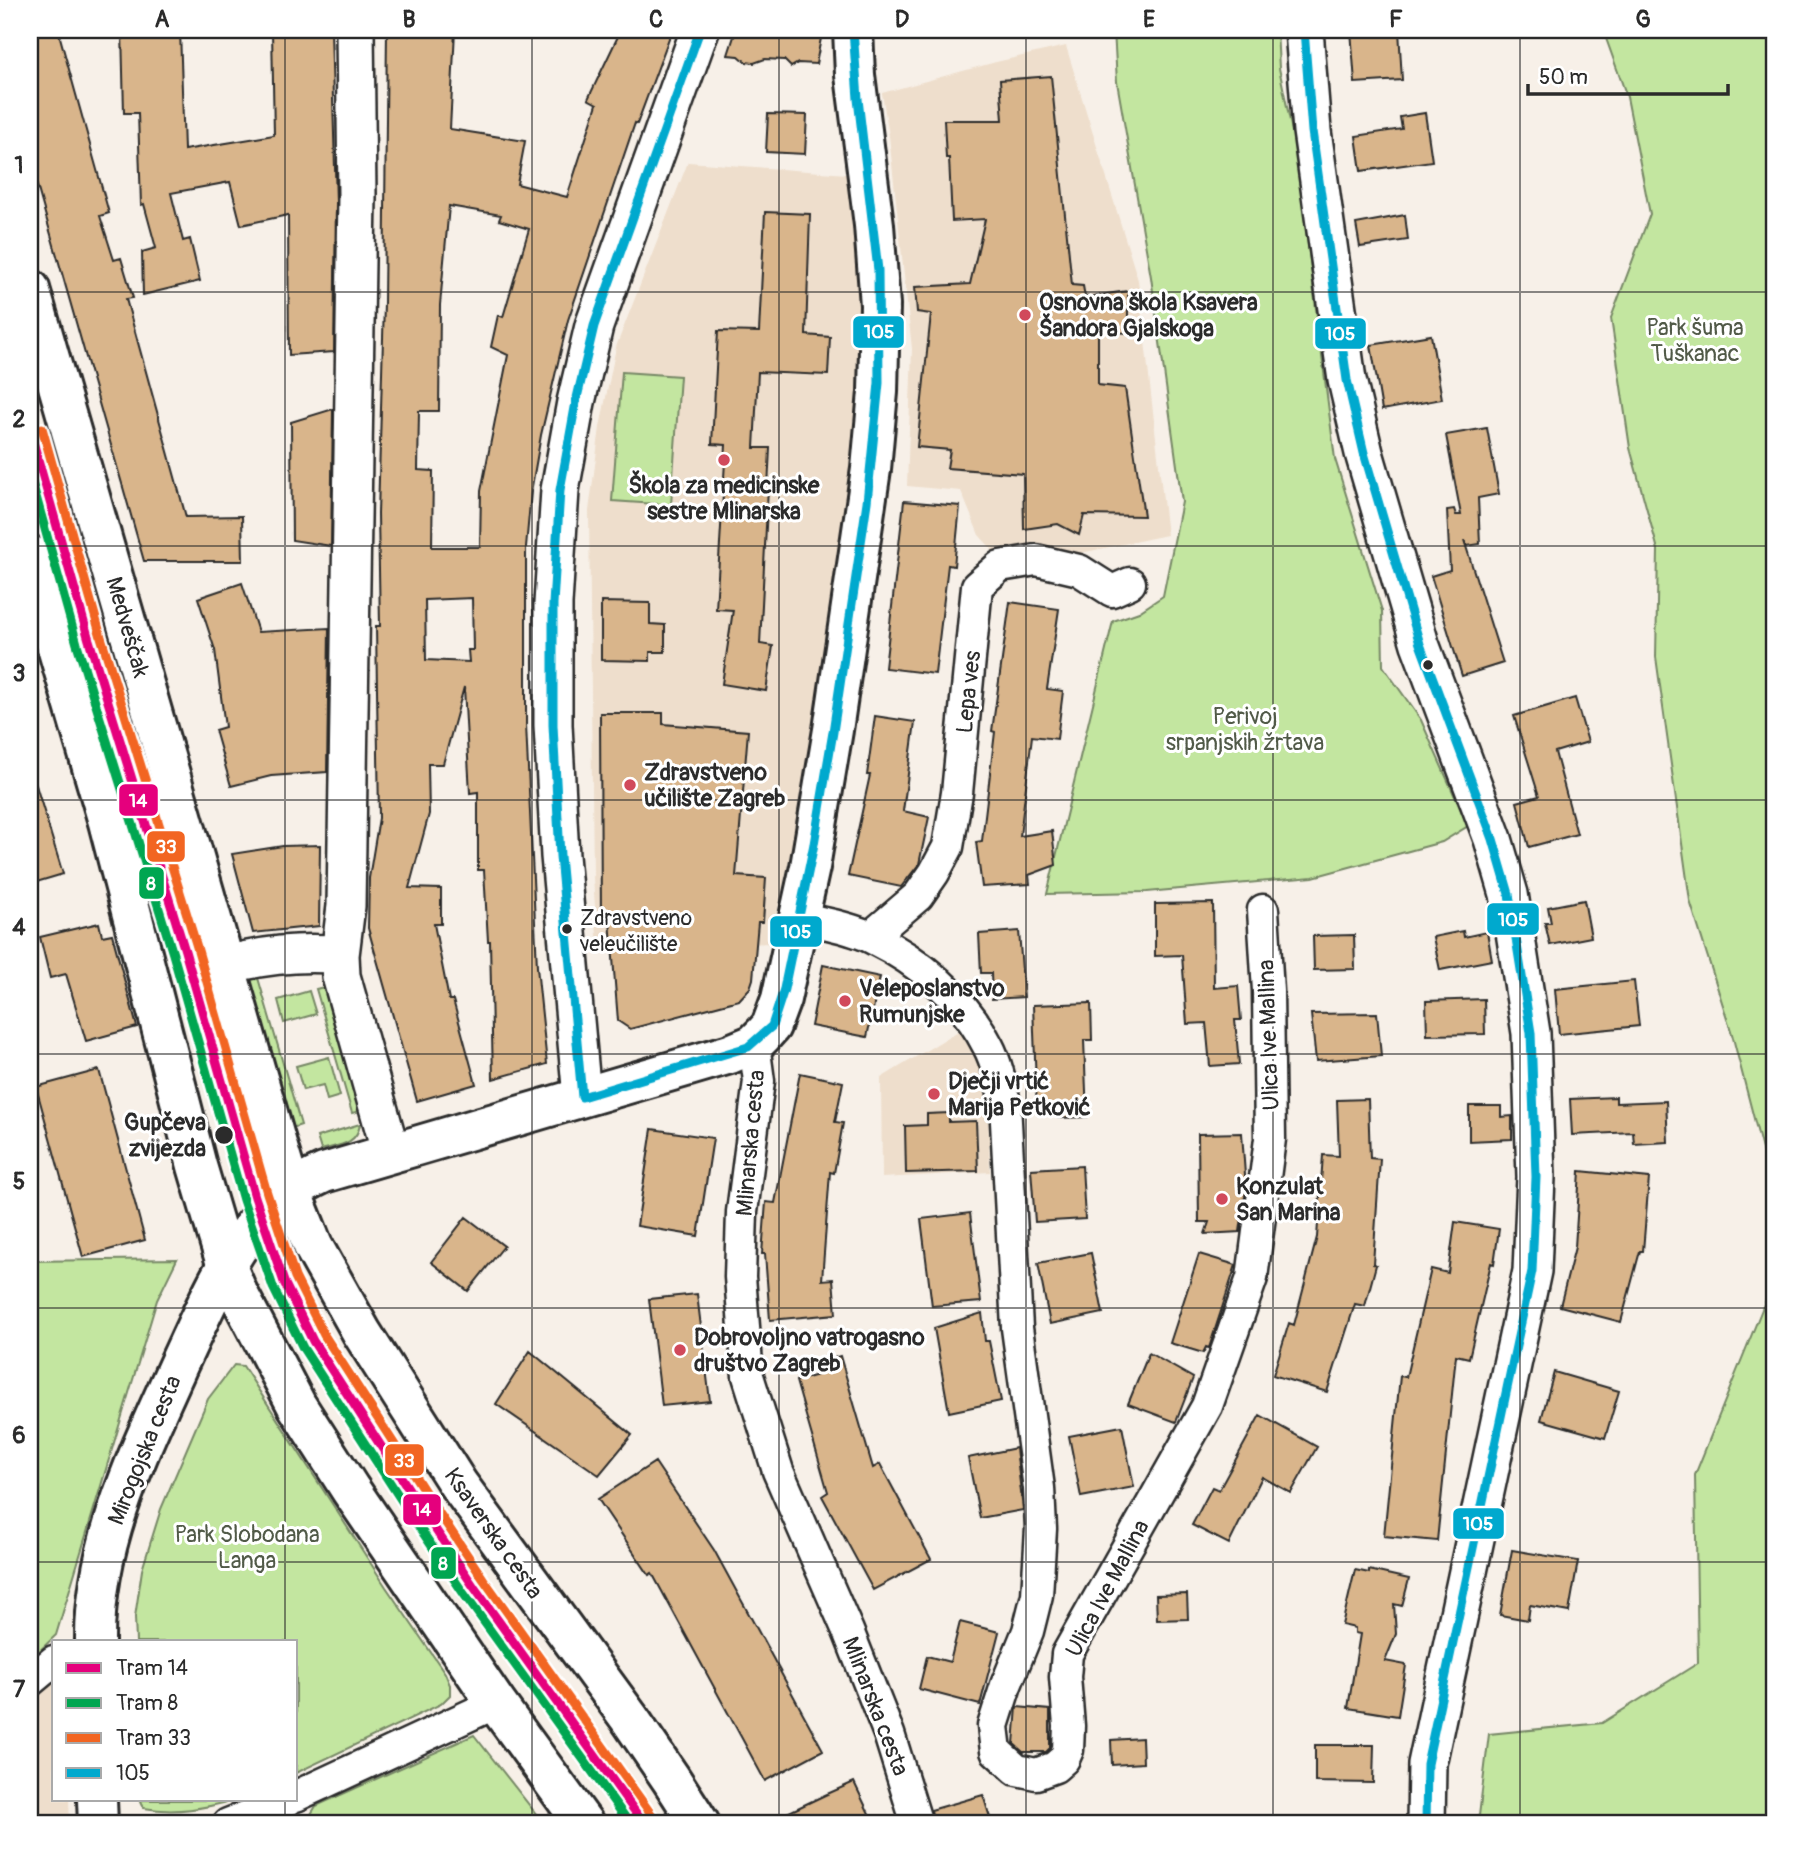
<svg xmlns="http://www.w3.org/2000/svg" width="1805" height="1854" font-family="Pangolin,sans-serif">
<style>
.built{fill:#eedecc}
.green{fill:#c3e6a0;stroke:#786;stroke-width:2}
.building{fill:#d9b58b;stroke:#2b2b2b;stroke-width:2;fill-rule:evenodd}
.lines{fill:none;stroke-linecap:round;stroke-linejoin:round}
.minor-casing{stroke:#2b2b2b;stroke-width:35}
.tertiary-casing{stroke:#2b2b2b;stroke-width:42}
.secondary-casing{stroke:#2b2b2b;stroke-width:44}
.minor{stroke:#fff;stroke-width:30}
.tertiary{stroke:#fff;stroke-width:37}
.secondary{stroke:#fff;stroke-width:38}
.bus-1-casing{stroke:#fff;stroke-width:14}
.bus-1{stroke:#00a9ce;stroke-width:9}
.tram-1-casing{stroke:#fff;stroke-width:14}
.tram-2-casing{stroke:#fff;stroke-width:14}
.tram-3-casing{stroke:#fff;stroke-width:14}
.tram-1{stroke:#e5007d;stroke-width:9}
.tram-2{stroke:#00a651;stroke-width:9}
.tram-3{stroke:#f26522;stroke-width:9}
.grid{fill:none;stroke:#2b2b2b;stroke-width:2;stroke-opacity:0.55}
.poi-dot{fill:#d1495b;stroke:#fff;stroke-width:2.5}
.bus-dot{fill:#2b2b2b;stroke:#fff;stroke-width:2.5}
.labels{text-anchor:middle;stroke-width:6;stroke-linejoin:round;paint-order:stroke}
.bus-label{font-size:21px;fill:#2b2b2b;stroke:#fff;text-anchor:start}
.poi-label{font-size:23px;font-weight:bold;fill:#2b2b2b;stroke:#fff;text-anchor:start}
.park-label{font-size:23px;fill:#515a48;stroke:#fff}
.street-label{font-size:23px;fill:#2b2b2b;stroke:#fff}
.stop-label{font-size:23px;font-weight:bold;fill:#2b2b2b;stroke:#fff;text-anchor:end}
.line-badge{stroke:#fff;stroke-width:2.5}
.badge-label{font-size:19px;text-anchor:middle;font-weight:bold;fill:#fff}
.neatline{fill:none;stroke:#2b2b2b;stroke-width:2.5}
.grid-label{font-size:23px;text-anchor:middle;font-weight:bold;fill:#2b2b2b}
</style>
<rect width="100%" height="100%" fill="#f7f0e8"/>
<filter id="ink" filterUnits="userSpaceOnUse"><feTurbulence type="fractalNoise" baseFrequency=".0143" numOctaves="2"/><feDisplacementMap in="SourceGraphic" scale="14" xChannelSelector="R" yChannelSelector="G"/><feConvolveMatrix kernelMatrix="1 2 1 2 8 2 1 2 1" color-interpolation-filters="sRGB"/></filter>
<g filter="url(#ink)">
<path class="built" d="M1066 46 1138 280 1167 535 1009 568 979 535 961 491 907 486 912 349 889 136 882 93 996 62Z
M688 162 847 174 858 277 861 329 856 443 840 534 813 733 788 865 770 943 598 950 593 878 589 511 600 427 616 347Z
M960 1030 984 1070 988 1109 990 1172 882 1178 881 1078Z
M54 1679V1800H69L70 1824H30V1700Z"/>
<path class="green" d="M1114 30H1277L1279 68 1296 150 1335 459 1382 611 1383 666 1421 720 1468 826 1442 842 1313 877 1147 892 1047 894 1113 621 1139 612 1163 596 1182 502 1151 277 1117 82Z
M1603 30H1775V1267L1765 1161 1732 1034 1690 901 1656 657 1658 550 1630 448 1611 318 1650 214 1627 97Z
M622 372 680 376 671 505 612 501Z
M256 971 301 1125 286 1130 245 980Z
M324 987 360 1111 352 1113 316 989Z
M309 991 316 1014 284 1023 278 1000Z
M329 1057 340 1096 327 1100 323 1085 303 1090 296 1066Z
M360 1124C357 1145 339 1145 321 1150L317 1137Z
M177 1259 157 1300 56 1635 30 1660V1261Z
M1775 1277V1824H1478L1489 1734 1602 1723 1698 1663 1695 1475Z
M234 1365 243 1366 386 1587 445 1673 450 1685V1695L441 1704 296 1773V1642H136L135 1617 142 1570 161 1509 208 1399Z
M474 1735 544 1824H305L316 1806Z
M140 1800H235C205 1808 176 1814 144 1808Z"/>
<path class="building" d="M30 30H58L109 213 100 216 114 260 121 258 133 298 126 299 186 517 242 516 243 561H144L30 161Z
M122 30H180L184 150 274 135 272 30H331L336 203 334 352 289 355 288 215 241 225 230 182 171 193 183 241 190 239 200 281 143 295 142 252 156 248 144 204 141 205 138 113H124Z
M387 30H455L450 129 525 141 517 184 567 197 597 104 588 99 621 30H672L637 124 635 123 568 320 541 435 531 492 526 547V724L537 967 547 1064 493 1079 490 941H488L484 870H478V792L470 793 464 687 443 764H428L429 814 409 888 441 889V924H434L449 1000H453L476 1084 417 1101 368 928 369 878 379 818 376 626H380L378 514 384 303ZM449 206 501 215 499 220 529 229 503 317 498 315 491 347 508 355 481 491 480 547H432L433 471 418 470 419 411H439L440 305ZM472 598 473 650H468L469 662 426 660 425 600Z
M736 30H818L821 38 816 64 798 63 791 67 784 60 765 59 754 63 746 62 739 56 728 55Z
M1351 30H1399L1402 80 1355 83Z
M1051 76 1072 285 1083 286 1085 297 1128 291V333L1098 331V385L1125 388 1144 516 1084 515 1079 535 1058 524 1024 529 1023 474 947 468 950 450 917 447 931 314 917 312 915 287 970 284 985 219 952 221 949 158H946L944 120H1003L1000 80Z
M1425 113 1432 161 1361 171 1356 136 1402 129 1400 117Z
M768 114 807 115 805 154 766 152Z
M765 212 810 214 806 335 830 337 828 375 758 372 754 448H770L760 644 773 646 766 691 722 684 733 610 716 609 726 445 712 444 718 331 759 332Z
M1405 215 1408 240 1360 247 1356 224Z
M1431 335 1442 399 1382 410 1371 345Z
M333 409 331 546 292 540 291 422Z
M1487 428 1499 494 1478 498 1480 544 1467 546 1464 540 1503 663 1462 676 1431 576 1450 570 1447 510 1454 509 1456 515H1461L1446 435Z
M904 501 960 506 954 566 948 565 935 674 885 668Z
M242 583 258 632 329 628 327 772 271 776 231 786 215 730 225 727 215 650 198 598Z
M601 602 650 603V624L665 625V652H650V661L601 660Z
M1010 602 1059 609 1047 689 1063 691 1057 739 1032 736 1020 836 1052 831 1056 865 1029 875 1030 884 982 887 976 842 982 841 995 732 992 731Z
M1575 698 1588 742 1555 752 1577 834 1529 847 1517 802 1539 796 1514 716Z
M600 713H663V724L748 731 736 876 766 878 763 922H758L753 979 750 988 739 1000 630 1029 618 1021 610 920H601Z
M875 716 915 722 903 811 929 817 919 864 901 887 848 876 870 775H867Z
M30 782H35L63 874 30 884Z
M320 845 319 926 253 933 232 854 283 846Z
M1584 900 1591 937 1550 945 1545 923H1551L1548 907Z
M1213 903 1214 988 1238 986 1241 1020H1235L1239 1064 1210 1066 1206 1023 1187 1024 1182 955 1155 956V904Z
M99 923 102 936 112 934 137 1027 86 1041 66 974 50 978 40 937Z
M1019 931 1024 997 992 999 991 973H981L979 934Z
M1463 931 1464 937 1487 932 1492 960 1440 970 1433 937Z
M1354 935 1355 969 1314 970 1313 936Z
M823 965 880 977 867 1037 811 1026Z
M1634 981 1639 1026 1559 1034 1555 989Z
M1484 999 1485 1034 1427 1035 1426 1001Z
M1091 1003 1092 1040H1084L1087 1117 1058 1118V1111L1037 1112 1033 1005Z
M1377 1013 1381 1056 1316 1061 1311 1014Z
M99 1070 145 1240 83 1257 36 1087Z
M800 1073 843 1082 835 1122 843 1123 834 1173 830 1172 822 1280 833 1279 836 1314 770 1320 765 1254H762L766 1202 775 1203Z
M1616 1097V1103L1666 1101 1668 1142 1634 1144 1633 1132 1572 1135 1570 1099Z
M1368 1099 1370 1158 1380 1159 1373 1264 1376 1265 1365 1306 1355 1304 1327 1392 1273 1375 1289 1323 1294 1325 1317 1237 1323 1155 1339 1156 1337 1100Z
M1469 1106H1501V1117L1512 1116V1139L1469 1141Z
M949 1113V1122L976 1121 978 1171 906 1173 905 1126 927 1125V1114Z
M652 1129 713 1138 698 1236 637 1226Z
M1242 1133 1246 1189 1240 1232 1205 1234 1209 1222H1199L1198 1134Z
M1082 1166 1085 1219 1035 1222 1031 1169Z
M1580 1171 1649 1178 1643 1251H1640L1621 1322 1560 1306 1575 1247Z
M970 1213 981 1302 932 1306 921 1219Z
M466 1217 504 1246 468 1291 431 1262Z
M1455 1222 1499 1229 1494 1264 1491 1263 1469 1358 1456 1355 1437 1541 1384 1536 1400 1376 1406 1377 1431 1269 1448 1273Z
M1091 1253 1103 1313 1050 1324 1038 1263Z
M1199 1254 1236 1265 1209 1348 1206 1347 1203 1353 1170 1343Z
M697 1294 710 1401 662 1406 649 1299Z
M982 1313 985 1341H989L1001 1401 949 1412 934 1328Z
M530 1351 632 1435 599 1475 496 1404Z
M1149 1353 1193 1378 1176 1422 1128 1404Z
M840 1356 873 1468 880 1464 931 1559 873 1590 822 1496 828 1492 796 1381 817 1375 813 1364Z
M1554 1372 1619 1391 1605 1438 1541 1420Z
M1260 1415 1317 1447 1291 1493 1262 1477 1229 1544 1192 1525 1212 1487 1219 1490Z
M1122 1426 1134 1487 1081 1497 1069 1436Z
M1016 1448 1023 1510 980 1518 968 1458Z
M655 1462 714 1550 823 1750 765 1781 652 1573 649 1575 598 1499Z
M1512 1550 1578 1561 1569 1612 1530 1605 1528 1620 1500 1615Z
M1355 1570 1369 1573V1570L1409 1579 1402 1606 1394 1604 1396 1634 1385 1661 1406 1665 1398 1716 1348 1708 1360 1634 1355 1633V1628L1342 1625Z
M1187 1594 1188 1619 1157 1620 1156 1595Z
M960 1622 999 1632 980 1705 919 1689 927 1656 950 1662Z
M1017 1707 1050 1710V1748L1046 1752H1023L1014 1744Z
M1142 1738 1143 1763 1112 1765 1111 1740Z
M1315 1745H1374L1373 1783 1315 1782Z
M854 1782 874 1824H764L825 1795Z
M983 1795 992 1824H934L931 1810Z"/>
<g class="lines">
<defs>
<path id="minor" d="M799 917C822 923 850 927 872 938 919 961 964 998 988 1046 997 1063 1001 1084 1005 1103L1017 1328 1039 1488 1041 1529 1037 1595 1028 1631 1006 1685 993 1726 996 1751 1017 1770 1036 1774 1055 1767 1064 1759 1068 1750 1069 1726 1065 1677 1067 1654 1207 1406 1252 1278 1270 1139 1268 991 1263 910
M870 937 918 896 934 873 948 847 957 793 977 586 1000 566 1036 560 1079 570 1112 591 1130 583
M754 1044 759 1081 742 1212 740 1277 748 1376 778 1471 848 1631 889 1734 917 1824
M30 1681 54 1661
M296 1796 496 1703
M228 1824 288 1800"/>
<path id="tertiary" d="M355 30 357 196 346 906 340 955 341 976 391 1153
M1304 30 1312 131 1347 380 1364 453 1420 644 1493 839 1509 894 1531 1033 1536 1177 1532 1271 1427 1764 1426 1824
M226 965C265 955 300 951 340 955
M582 1097 560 856 553 725V604L560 490 576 402 594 326 700 30"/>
<path id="secondary" d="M30 289 276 1141 291 1191 313 1246 362 1333 458 1484 630 1719 671 1779 700 1824
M30 555 108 822 197 1166 227 1267 238 1293 297 1406 350 1489 496 1703 584 1824
M95 1642C94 1542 139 1452 179 1363 202 1314 224 1260 259 1219 277 1198 300 1184 324 1173L730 1054 754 1044 763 1035 771 1026 781 999 810 867 833 730 871 469 878 392 880 305 874 225 855 75 853 30
M97 1800 98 1824"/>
</defs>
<use href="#minor" class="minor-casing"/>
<use href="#tertiary" class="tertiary-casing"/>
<use href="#secondary" class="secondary-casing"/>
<use href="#minor" class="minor"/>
<use href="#tertiary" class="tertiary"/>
<use href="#secondary" class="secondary"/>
<defs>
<path id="bus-1" d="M1304 30 1312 131 1347 380 1364 453 1420 644 1493 839 1509 894 1531 1033 1536 1177 1532 1271 1427 1764 1426 1824
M582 1097 748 1047 772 1026 784 989 814 844 833 732 867 502 879 383 878 270 858 99 853 30
M582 1097 560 856 553 725V604L560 490 576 402 594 326 700 30"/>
</defs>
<use href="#bus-1" class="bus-1-casing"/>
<use href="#bus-1" class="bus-1"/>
<defs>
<path id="tram-1" d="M30 431 89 640 185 951 255 1197 284 1282 313 1341 419 1505 474 1587 644 1824"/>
<path id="tram-2" d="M30 475 77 644 173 954 243 1200 273 1287 303 1348 409 1512 464 1594 630 1824"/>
<path id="tram-3" d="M42 428 101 637 197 947 267 1193 295 1277 324 1335 429 1498 484 1580 654 1818"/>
</defs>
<use href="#tram-1" class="tram-1-casing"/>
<use href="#tram-2" class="tram-2-casing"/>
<use href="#tram-3" class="tram-3-casing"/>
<use href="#tram-1" class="tram-1"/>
<use href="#tram-2" class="tram-2"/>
<use href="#tram-3" class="tram-3"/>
</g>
</g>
<path class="grid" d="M285 30V1642M532 30V1824M779 30V1824M1026 30V1824M1273 30V1824M1520 30V1824M30 292H1775M30 546H1775M30 800H1775M30 1054H1775M30 1308H1775M30 1562H1775M285 1800V1824"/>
<g class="poi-dot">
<circle cx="1025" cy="315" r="7"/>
<circle cx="724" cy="460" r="7"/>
<circle cx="630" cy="785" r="7"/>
<circle cx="845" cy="1001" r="7"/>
<circle cx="934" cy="1094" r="7"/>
<circle cx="1222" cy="1199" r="7"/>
<circle cx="680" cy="1350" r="7"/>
</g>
<g class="bus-dot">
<circle cx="1428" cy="665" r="6"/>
<circle cx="567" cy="929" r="6"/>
<circle cx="224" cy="1135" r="10"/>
</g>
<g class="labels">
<g class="bus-label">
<text x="580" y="925">Zdravstveno<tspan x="580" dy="26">veleučilište</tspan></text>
</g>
<g class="poi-label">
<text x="1039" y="310">Osnovna škola Ksavera<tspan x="1039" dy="26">Šandora Gjalskoga</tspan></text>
<text x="724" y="493" text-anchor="middle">Škola za medicinske<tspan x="724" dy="26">sestre Mlinarska</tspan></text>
<text x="644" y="780">Zdravstveno<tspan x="644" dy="26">učilište Zagreb</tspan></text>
<text x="859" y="996">Veleposlanstvo<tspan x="859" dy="26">Rumunjske</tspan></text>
<text x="948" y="1089">Dječji vrtić<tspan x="948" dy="26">Marija Petković</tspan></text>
<text x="1236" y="1194">Konzulat<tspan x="1236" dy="26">San Marina</tspan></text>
<text x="694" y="1345">Dobrovoljno vatrogasno<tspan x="694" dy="26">društvo Zagreb</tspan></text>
</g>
<g class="park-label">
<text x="1695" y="335">Park šuma<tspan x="1695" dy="26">Tuškanac</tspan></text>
<text x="1245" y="724">Perivoj<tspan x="1245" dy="26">srpanjskih žrtava</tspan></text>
<text x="247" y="1542">Park Slobodana<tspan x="247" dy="26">Langa</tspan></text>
</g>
<g class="street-label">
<text transform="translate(128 627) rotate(74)" y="8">Medveščak</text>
<text transform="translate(968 692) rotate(-84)" y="8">Lepa ves</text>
<text transform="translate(1268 1035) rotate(-92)" y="8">Ulica Ive Mallina</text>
<text transform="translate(750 1143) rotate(-85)" y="8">Mlinarska cesta</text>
<text transform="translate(144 1450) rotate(-68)" y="8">Mirogojska cesta</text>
<text transform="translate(494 1533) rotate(55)" y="8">Ksaverska cesta</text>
<text transform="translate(1107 1588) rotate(-62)" y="8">Ulica Ive Mallina</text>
<text transform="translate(876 1706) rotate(69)" y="8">Mlinarska cesta</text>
</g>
<g class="stop-label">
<text x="206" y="1130">Gupčeva<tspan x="206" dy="26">zvijezda</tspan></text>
</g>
</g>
<g class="line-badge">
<rect x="852" y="315" width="53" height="34" rx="7" fill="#00a9ce"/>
<rect x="1314" y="317" width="53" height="33" rx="7" fill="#00a9ce"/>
<rect x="118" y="783" width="41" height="34" rx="7" fill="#e5007d"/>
<rect x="146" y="830" width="40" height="33" rx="7" fill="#f26522"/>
<rect x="138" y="866" width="27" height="34" rx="7" fill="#00a651"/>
<rect x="1486" y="902" width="54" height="34" rx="7" fill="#00a9ce"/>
<rect x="769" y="915" width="54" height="33" rx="7" fill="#00a9ce"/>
<rect x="384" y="1443" width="41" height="34" rx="7" fill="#f26522"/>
<rect x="402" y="1493" width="40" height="33" rx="7" fill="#e5007d"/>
<rect x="1452" y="1507" width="53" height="33" rx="7" fill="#00a9ce"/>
<rect x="430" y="1546" width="27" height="34" rx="7" fill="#00a651"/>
</g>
<g class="badge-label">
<text x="879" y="338">105</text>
<text x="1340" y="340">105</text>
<text x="138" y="807">14</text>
<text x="166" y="853">33</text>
<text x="151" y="890">8</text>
<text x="1513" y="926">105</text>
<text x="796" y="938">105</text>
<text x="404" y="1467">33</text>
<text x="422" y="1516">14</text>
<text x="1478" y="1530">105</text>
<text x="443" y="1570">8</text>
</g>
<rect width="1805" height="1854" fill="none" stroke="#fff" stroke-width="77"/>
<rect x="52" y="1640" width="245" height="161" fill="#ffffff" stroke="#aaaaaa" stroke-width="2"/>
<rect x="66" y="1663" width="35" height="10" fill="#e5007d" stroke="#aaaaaa" stroke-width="2"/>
<text x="116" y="1675" font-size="21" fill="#2b2b2b">Tram 14</text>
<rect x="66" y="1698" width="35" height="10" fill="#00a651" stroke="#aaaaaa" stroke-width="2"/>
<text x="116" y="1710" font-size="21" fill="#2b2b2b">Tram 8</text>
<rect x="66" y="1733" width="35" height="10" fill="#f26522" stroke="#aaaaaa" stroke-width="2"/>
<text x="116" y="1745" font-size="21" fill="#2b2b2b">Tram 33</text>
<rect x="66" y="1768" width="35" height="10" fill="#00a9ce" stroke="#aaaaaa" stroke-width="2"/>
<text x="116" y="1780" font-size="21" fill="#2b2b2b">105</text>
<path d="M1528 84v10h200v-10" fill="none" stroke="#2b2b2b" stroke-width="3.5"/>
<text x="1539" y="84" font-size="21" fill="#2b2b2b" stroke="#ffffff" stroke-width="5" paint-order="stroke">50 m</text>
<rect x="38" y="38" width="1728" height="1777" class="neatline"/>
<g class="grid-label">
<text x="162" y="27">A</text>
<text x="409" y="27">B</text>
<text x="656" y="27">C</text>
<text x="902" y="27">D</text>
<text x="1149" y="27">E</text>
<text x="1396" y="27">F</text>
<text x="1643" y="27">G</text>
<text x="19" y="173">1</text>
<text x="19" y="427">2</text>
<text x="19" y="681">3</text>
<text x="19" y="935">4</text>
<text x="19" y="1189">5</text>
<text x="19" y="1443">6</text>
<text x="19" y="1697">7</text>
</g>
</svg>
